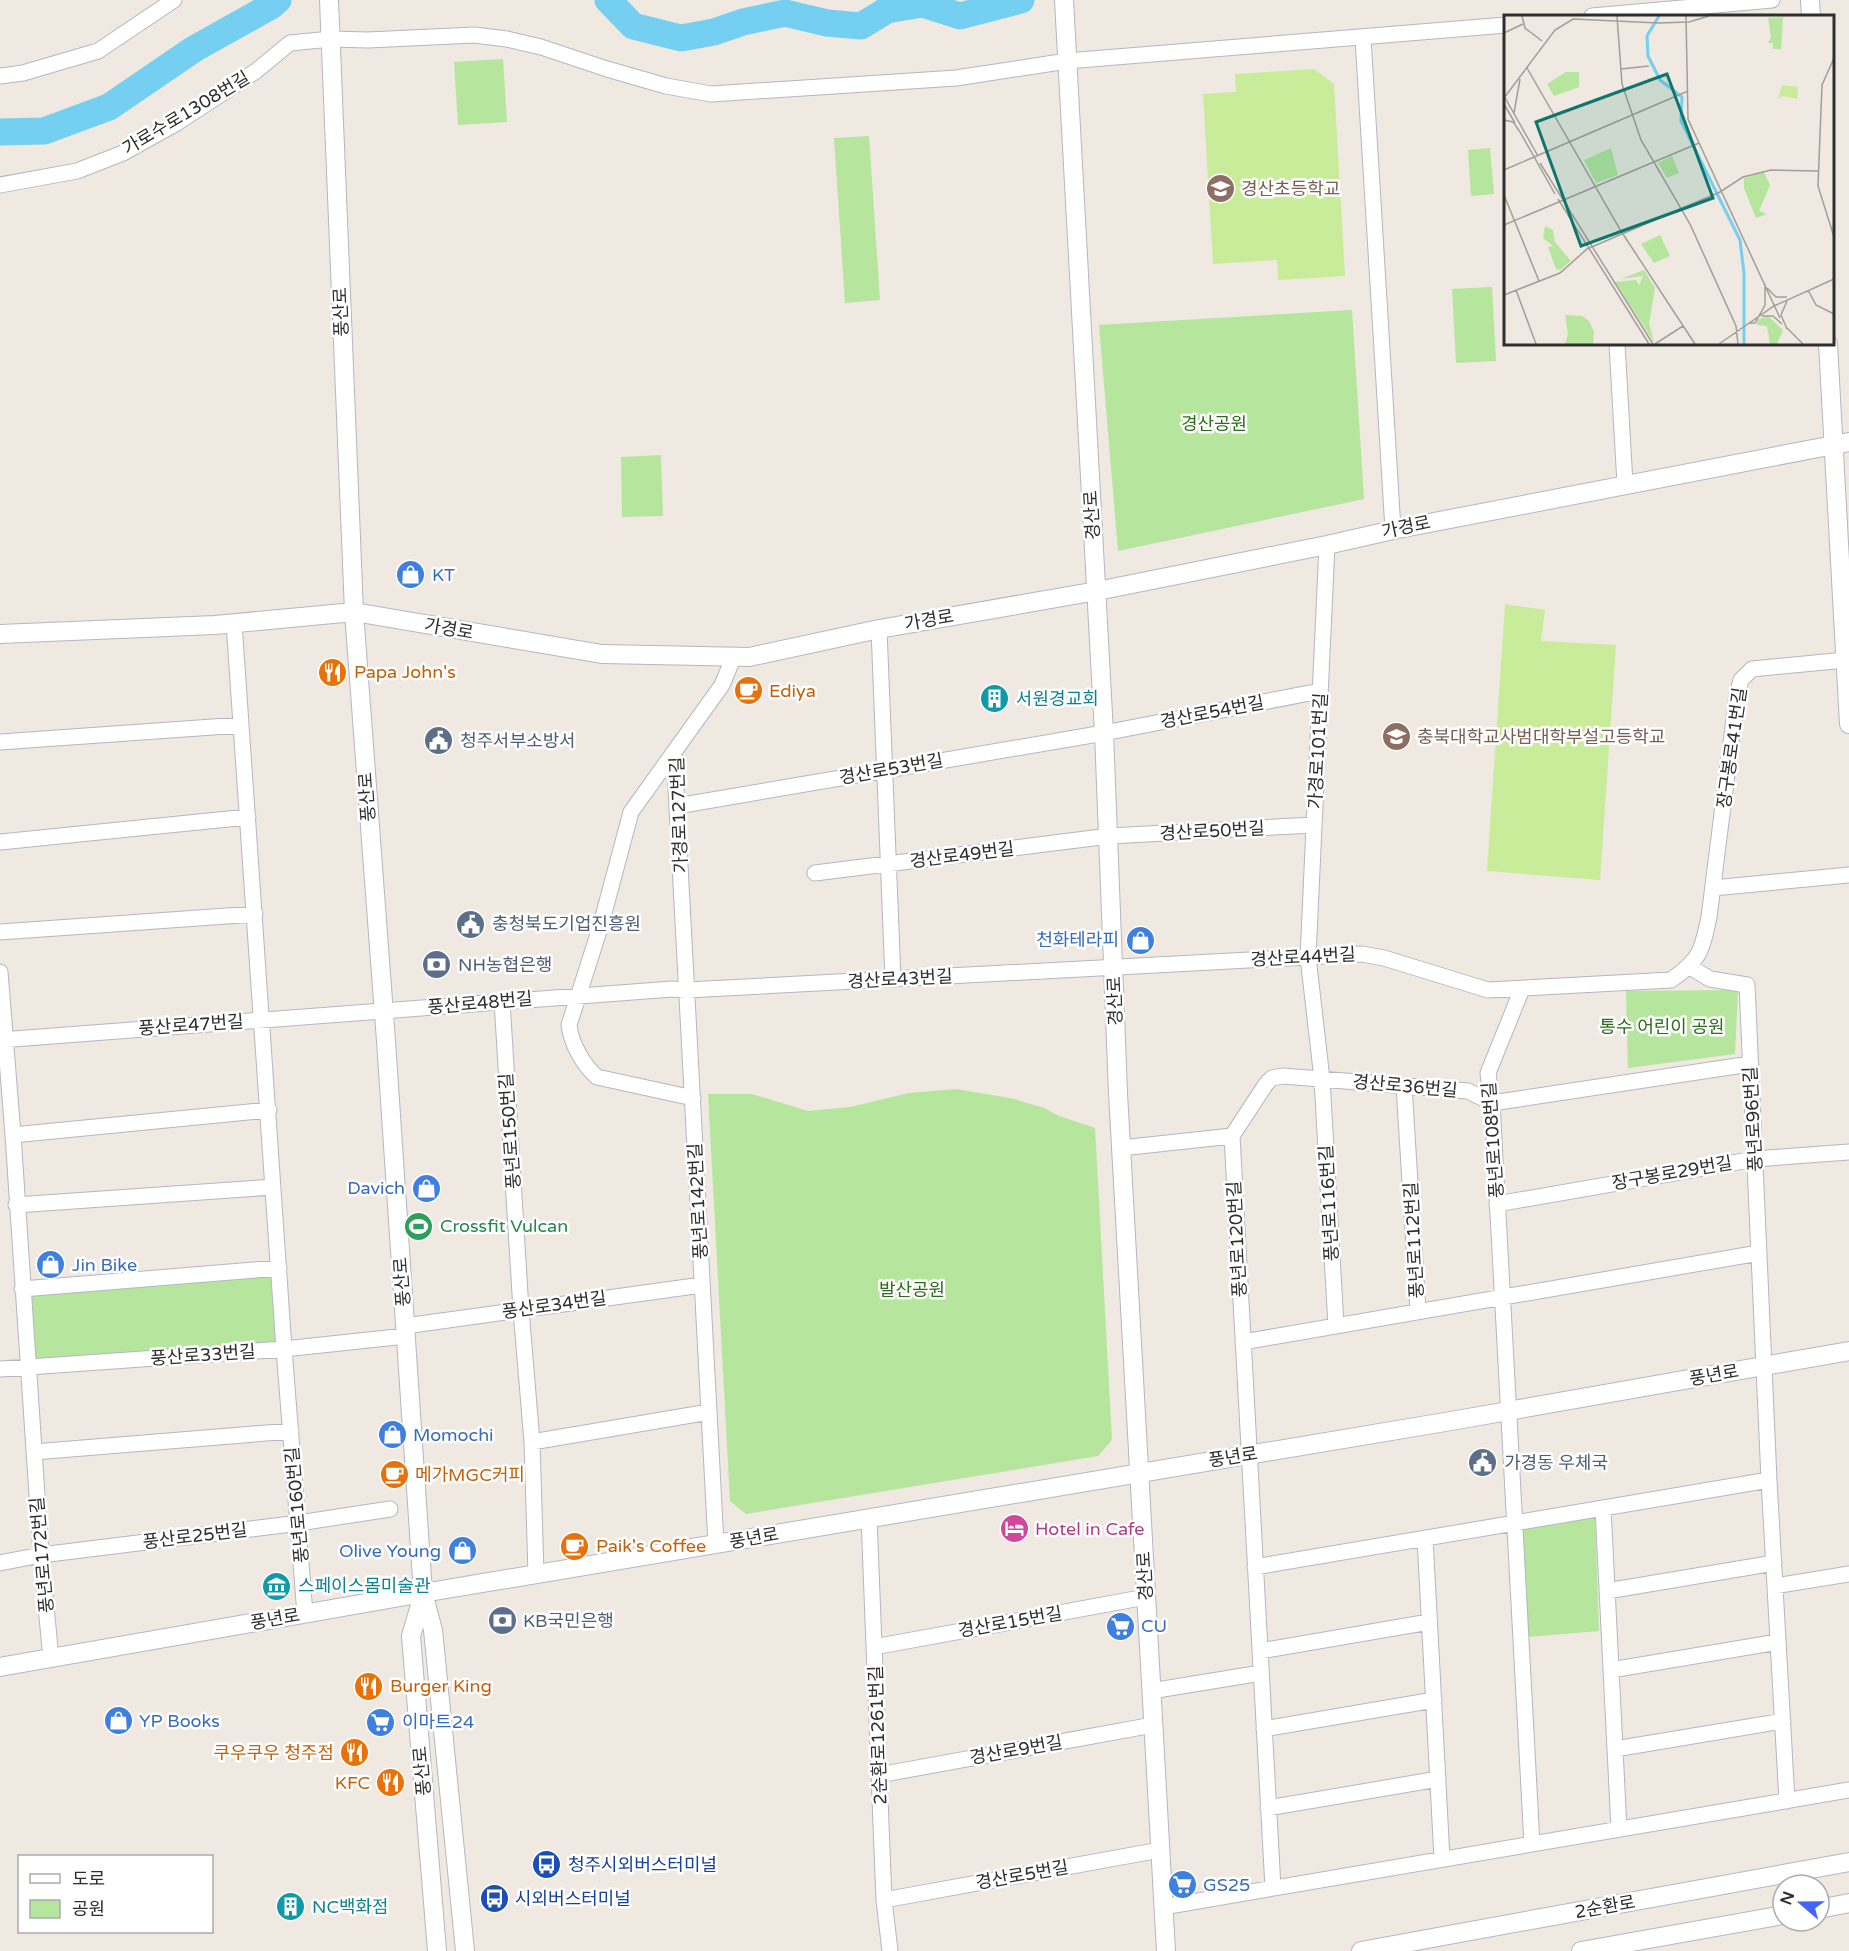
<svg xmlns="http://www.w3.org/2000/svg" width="1849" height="1951" font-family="'Varela Round','Noto Sans KR',sans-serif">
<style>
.green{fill:#b6e59e}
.pitch{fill:#c9ec9a}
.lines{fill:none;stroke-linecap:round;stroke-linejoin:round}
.river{stroke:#75cff0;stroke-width:27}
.minor-casing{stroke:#b4b7c1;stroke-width:17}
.tertiary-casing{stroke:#b4b7c1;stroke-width:20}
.minor{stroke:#fff;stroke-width:15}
.tertiary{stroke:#fff;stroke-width:18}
.labels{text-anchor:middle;stroke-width:5;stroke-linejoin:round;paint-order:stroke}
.street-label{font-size:18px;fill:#2e2e2e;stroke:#fff}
.education-label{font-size:18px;fill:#785e54;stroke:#fff;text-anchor:start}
.park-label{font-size:18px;fill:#2c6e1b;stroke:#fff}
.shop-label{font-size:18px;fill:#366cbe;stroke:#fff;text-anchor:start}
.food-label{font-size:18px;fill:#c56008;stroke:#fff;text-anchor:start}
.culture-label{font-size:18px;fill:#0d838f;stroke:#fff;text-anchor:start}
.service-label{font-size:18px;fill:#4e5e75;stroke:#fff;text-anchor:start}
.leisure-label{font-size:18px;fill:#27864d;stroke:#fff;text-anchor:start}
.hotel-label{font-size:18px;fill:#b23c85;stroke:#fff;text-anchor:start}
.transit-label{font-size:18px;fill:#164399;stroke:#fff;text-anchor:start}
.inset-river{fill:none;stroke:#75cff0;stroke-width:3}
.inset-road{fill:none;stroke:#a29e99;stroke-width:1.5}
.view{fill:#0f766e;fill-opacity:0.15;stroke:#0f766e;stroke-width:3}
.inset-edge{fill:none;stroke:#2e2e2e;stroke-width:3}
</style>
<rect width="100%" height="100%" fill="#efe9e1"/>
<path class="green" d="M503 59 507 122 458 125 454 62Z
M869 136 880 300 845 303 834 138Z
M1490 148 1494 194 1471 196 1468 150Z
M1492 287 1496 361 1456 363 1452 289Z
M1352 310 1364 499 1118 551 1099 325Z
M661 455 663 516 622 517 621 457Z
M1738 990 1735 1054 1628 1068 1626 991Z
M956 1089 1010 1098 1044 1108 1059 1116 1095 1128 1112 1440 1098 1456 746 1514 730 1501 708 1094H752L808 1111 850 1107 909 1093Z
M272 1276 278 1343 36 1359 31 1296Z
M1595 1517 1599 1631 1528 1637 1523 1528Z"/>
<path class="pitch" d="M1314 69 1334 84 1345 276 1278 280 1277 260 1213 264 1203 94 1236 92 1235 74Z
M1505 604 1545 610 1541 641 1616 645 1600 880 1487 871Z"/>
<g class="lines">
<path class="river" d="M608 0 633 26 681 38 714 32 743 22 785 13 827 23 861 26 887 10 922 4 960 16 1021 0
M0 132 44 131 109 107 194 49 271 6 278 0"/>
<defs>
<path id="minor" d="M1592 16 1772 0
M1363 38 1393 530
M0 76 23 73 98 51 174 0
M0 185 77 171 123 153 177 123 226 91 256 71 290 43 331 39 368 40 474 35 507 39 541 47 607 69 666 86 711 94 956 78 1067 61 1506 25
M1617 344 1625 484
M1327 545 1308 957 1322 1079 1336 1326
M234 623 284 1349 305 1614
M879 629 893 979
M0 742 241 725
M674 752 631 812 600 928 569 1025C571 1043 583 1065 597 1077L693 1098
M677 806 1104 733 1320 691
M0 842 248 817
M815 873 1109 836 1314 825
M1713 888 1849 875
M0 932 255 914
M1690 967 1710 979 1747 985 1769 1480 1787 1801
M0 972 13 1135 41 1555 51 1658
M1522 989 1488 1073 1492 1103 1532 1844
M502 1001 521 1310 532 1442 536 1574
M0 1040 672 989 687 990 1362 954 1384 958 1488 990 1671 980C1700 960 1702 951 1709 917L1737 695 1741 680 1752 669 1845 660
M1404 1086 1418 1311
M13 1135 269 1110
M1232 1136 1273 1888
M1121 1148 1232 1136 1266 1084 1272 1078 1283 1076 1468 1091 1492 1103 1750 1064
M1497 1204 1755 1159 1849 1152
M16 1205 273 1187
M22 1289 279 1268
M405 1326 702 1285
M1243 1342 1759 1253
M0 1369 284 1349 406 1336
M532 1442 709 1412
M34 1452 291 1431
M1603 1508 1619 1829
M869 1518 884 1900 890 1951
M1425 1538 1442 1859
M716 1544 674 752 722 685 734 656
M0 1563 41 1555 299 1523 390 1509
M1255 1567 1769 1480
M1775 1586 1849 1574
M1607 1591 1774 1563
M874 1647 1146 1597
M1260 1651 1429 1622
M1611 1670 1778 1642
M1151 1691 1261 1673
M1264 1729 1434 1700
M1615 1749 1783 1721
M879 1775 1153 1725
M1268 1808 1438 1779
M884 1900 1160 1850
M1163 1907 1849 1790"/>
<path id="tertiary" d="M329 0 354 612 386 1041 423 1593 433 1630 465 1951
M1064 0 1104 733 1118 1093 1166 1951
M1810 0 1811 16
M1828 344 1849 724
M0 634 215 625 354 612 602 654 749 657 879 629 1097 591 1327 545 1393 530 1849 442
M423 1595 411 1636 437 1951
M0 1667 423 1593 1451 1421 1849 1351
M1819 1909 1849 1903
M1361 1951 1849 1862
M1581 1951 1783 1915"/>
</defs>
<use href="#minor" class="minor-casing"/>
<use href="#tertiary" class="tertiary-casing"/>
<use href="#minor" class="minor"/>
<use href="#tertiary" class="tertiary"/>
</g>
<defs>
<symbol id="school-disc" viewBox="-11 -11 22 22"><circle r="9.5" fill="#8d6e63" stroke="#fff"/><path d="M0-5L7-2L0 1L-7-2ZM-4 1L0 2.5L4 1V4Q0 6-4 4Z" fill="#fff"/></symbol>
<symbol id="shop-disc" viewBox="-11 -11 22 22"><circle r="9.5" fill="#3f7fe0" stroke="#fff"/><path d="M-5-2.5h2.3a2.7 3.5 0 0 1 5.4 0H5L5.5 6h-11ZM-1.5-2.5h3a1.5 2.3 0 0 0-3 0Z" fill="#fff"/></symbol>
<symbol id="restaurant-disc" viewBox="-11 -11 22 22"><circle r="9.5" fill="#e8710a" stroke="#fff"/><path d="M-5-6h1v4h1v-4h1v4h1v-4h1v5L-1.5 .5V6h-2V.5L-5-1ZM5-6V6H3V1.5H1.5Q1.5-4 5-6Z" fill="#fff"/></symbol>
<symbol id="cafe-disc" viewBox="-11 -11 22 22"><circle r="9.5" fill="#e8710a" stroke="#fff"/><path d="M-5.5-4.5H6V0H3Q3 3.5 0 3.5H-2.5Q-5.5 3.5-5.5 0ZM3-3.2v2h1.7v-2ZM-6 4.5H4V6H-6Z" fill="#fff"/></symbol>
<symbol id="building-disc" viewBox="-11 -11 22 22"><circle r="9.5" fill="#0f9aa8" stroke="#fff"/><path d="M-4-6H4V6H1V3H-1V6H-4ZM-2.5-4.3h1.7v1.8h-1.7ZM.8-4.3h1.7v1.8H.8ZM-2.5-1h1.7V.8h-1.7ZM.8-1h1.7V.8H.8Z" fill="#fff"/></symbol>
<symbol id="civic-disc" viewBox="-11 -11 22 22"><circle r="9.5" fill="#5c6f8a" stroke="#fff"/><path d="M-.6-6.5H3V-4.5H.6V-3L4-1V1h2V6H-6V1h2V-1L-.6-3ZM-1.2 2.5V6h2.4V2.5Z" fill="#fff"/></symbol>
<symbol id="bank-disc" viewBox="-11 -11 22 22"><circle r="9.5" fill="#5c6f8a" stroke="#fff"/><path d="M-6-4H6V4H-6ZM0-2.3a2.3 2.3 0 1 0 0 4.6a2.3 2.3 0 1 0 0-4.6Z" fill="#fff"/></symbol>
<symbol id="stadium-disc" viewBox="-11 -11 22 22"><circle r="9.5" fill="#2e9e5b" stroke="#fff"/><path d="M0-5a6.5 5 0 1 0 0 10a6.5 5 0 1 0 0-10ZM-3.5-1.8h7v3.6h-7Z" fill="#fff"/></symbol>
<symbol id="hotel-disc" viewBox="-11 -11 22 22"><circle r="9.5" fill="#d1479c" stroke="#fff"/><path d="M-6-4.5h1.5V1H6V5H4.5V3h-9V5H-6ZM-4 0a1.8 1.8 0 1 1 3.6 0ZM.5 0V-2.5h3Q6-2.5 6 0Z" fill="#fff"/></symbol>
<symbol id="museum-disc" viewBox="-11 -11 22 22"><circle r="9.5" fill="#0f9aa8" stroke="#fff"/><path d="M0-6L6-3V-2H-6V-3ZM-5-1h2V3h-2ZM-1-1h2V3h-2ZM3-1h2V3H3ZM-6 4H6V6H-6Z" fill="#fff"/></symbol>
<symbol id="supermarket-disc" viewBox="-11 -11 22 22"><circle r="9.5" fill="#3f7fe0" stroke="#fff"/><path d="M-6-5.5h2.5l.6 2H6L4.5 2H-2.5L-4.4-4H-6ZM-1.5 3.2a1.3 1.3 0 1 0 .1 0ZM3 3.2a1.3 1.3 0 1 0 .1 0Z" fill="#fff"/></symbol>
<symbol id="bus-disc" viewBox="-11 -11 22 22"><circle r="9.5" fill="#1a4fb4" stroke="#fff"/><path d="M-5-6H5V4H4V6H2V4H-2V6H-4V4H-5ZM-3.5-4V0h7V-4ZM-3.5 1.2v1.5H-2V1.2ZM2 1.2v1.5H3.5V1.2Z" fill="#fff"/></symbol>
</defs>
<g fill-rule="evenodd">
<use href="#school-disc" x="1204" y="172" width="33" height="33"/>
<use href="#shop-disc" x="394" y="558" width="33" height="33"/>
<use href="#restaurant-disc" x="316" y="656" width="33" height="33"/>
<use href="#cafe-disc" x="732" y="674" width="33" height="33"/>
<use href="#building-disc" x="978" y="682" width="33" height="33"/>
<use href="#school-disc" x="1380" y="720" width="33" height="33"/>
<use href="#civic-disc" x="422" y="724" width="33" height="33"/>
<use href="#civic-disc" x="454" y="908" width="33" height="33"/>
<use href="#shop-disc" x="1124" y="924" width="33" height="33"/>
<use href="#bank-disc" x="420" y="948" width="33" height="33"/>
<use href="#shop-disc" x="410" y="1172" width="33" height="33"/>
<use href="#stadium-disc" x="402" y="1210" width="33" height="33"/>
<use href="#shop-disc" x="34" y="1248" width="33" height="33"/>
<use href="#shop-disc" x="376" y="1418" width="33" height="33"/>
<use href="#civic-disc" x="1466" y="1446" width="33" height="33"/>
<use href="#cafe-disc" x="378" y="1458" width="33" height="33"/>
<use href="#hotel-disc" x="998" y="1512" width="33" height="33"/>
<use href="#cafe-disc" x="558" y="1530" width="33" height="33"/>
<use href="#shop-disc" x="446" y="1534" width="33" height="33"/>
<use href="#museum-disc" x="260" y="1570" width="33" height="33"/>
<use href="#bank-disc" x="486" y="1604" width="33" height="33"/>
<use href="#supermarket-disc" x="1104" y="1610" width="33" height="33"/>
<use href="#restaurant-disc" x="352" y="1670" width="33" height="33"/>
<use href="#shop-disc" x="102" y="1704" width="33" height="33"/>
<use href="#supermarket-disc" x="364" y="1706" width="33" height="33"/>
<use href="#restaurant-disc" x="338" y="1736" width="33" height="33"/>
<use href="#restaurant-disc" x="374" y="1766" width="33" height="33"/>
<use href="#bus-disc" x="530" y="1848" width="33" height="33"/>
<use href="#supermarket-disc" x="1166" y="1868" width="33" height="33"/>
<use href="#bus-disc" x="478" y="1882" width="33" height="33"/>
<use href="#building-disc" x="274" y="1890" width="33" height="33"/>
</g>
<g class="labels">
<g class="street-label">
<text transform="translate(186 113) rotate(-31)" y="6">가로수로1308번길</text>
<text transform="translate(341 312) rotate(-92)" y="6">풍산로</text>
<text transform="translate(1092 515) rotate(-93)" y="6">경산로</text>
<text transform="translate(1406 527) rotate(-12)" y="6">가경로</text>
<text transform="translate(929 620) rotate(-10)" y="6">가경로</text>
<text transform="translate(449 629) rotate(10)" y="6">가경로</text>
<text transform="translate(1212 712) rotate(-11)" y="6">경산로54번길</text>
<text transform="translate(1732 748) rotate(-82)" y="6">장구봉로41번길</text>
<text transform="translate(1318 751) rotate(-87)" y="6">가경로101번길</text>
<text transform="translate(891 769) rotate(-10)" y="6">경산로53번길</text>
<text transform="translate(367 797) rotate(-94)" y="6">풍산로</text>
<text transform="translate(679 815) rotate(-92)" y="6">가경로127번길</text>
<text transform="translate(1212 831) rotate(-3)" y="6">경산로50번길</text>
<text transform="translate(962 855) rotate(-7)" y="6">경산로49번길</text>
<text transform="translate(1303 957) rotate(-3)" y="6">경산로44번길</text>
<text transform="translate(900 979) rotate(-3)" y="6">경산로43번길</text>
<text transform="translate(1115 1001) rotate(-92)" y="6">경산로</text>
<text transform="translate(480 1003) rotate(-5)" y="6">풍산로48번길</text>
<text transform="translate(191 1025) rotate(-4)" y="6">풍산로47번길</text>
<text transform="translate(1405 1086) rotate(5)" y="6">경산로36번길</text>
<text transform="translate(1753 1119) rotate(-93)" y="6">풍년로96번길</text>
<text transform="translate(510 1131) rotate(-94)" y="6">풍년로150번길</text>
<text transform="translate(1493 1140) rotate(-94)" y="6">풍년로108번길</text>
<text transform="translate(1672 1173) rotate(-10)" y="6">장구봉로29번길</text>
<text transform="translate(698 1201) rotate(-93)" y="6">풍년로142번길</text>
<text transform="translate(1329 1203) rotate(-93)" y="6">풍년로116번길</text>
<text transform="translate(1237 1239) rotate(-93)" y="6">풍년로120번길</text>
<text transform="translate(1414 1240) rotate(-93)" y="6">풍년로112번길</text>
<text transform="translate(402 1282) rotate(-94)" y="6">풍산로</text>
<text transform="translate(554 1305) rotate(-8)" y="6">풍산로34번길</text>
<text transform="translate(203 1355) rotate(-4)" y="6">풍산로33번길</text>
<text transform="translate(1714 1375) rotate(-10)" y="6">풍년로</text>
<text transform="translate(1233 1457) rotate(-9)" y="6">풍년로</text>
<text transform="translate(297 1505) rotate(-95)" y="6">풍년로160번길</text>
<text transform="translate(195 1536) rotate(-7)" y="6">풍산로25번길</text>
<text transform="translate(754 1538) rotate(-10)" y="6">풍년로</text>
<text transform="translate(42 1555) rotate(-95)" y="6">풍년로172번길</text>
<text transform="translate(1145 1576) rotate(-93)" y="6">경산로</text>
<text transform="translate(275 1619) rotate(-10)" y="6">풍년로</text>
<text transform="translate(1010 1622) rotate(-10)" y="6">경산로15번길</text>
<text transform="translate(878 1735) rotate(-92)" y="6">2순환로1261번길</text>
<text transform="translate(1016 1750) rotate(-10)" y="6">경산로9번길</text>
<text transform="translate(422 1771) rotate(-95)" y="6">풍산로</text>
<text transform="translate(1022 1875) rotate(-10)" y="6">경산로5번길</text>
<text transform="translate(1605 1907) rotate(-10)" y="6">2순환로</text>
</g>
<g class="education-label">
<text x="1241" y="195">경산초등학교</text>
<text x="1417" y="743">충북대학교사범대학부설고등학교</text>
</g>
<g class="park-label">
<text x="1214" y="430">경산공원</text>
<text x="1662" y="1033">통수 어린이 공원</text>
<text x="912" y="1296">발산공원</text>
</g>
<g class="shop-label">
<text x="432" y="581">KT</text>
<text x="1119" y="946" text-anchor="end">천화테라피</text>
<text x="405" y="1194" text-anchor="end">Davich</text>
<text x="72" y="1271">Jin Bike</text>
<text x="413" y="1441">Momochi</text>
<text x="441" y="1557" text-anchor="end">Olive Young</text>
<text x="1141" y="1632">CU</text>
<text x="139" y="1727">YP Books</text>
<text x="402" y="1728">이마트24</text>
<text x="1203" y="1891">GS25</text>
</g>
<g class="food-label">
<text x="354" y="678">Papa John's</text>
<text x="769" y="697">Ediya</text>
<text x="415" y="1481">메가MGC커피</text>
<text x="596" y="1552">Paik's Coffee</text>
<text x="390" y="1692">Burger King</text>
<text x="334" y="1759" text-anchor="end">쿠우쿠우 청주점</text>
<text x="370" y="1789" text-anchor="end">KFC</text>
</g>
<g class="culture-label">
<text x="1016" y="705">서원경교회</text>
<text x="298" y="1592">스페이스몸미술관</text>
<text x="312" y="1913">NC백화점</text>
</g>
<g class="service-label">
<text x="460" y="747">청주서부소방서</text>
<text x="492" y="930">충청북도기업진흥원</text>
<text x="458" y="971">NH농협은행</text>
<text x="1504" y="1469">가경동 우체국</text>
<text x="523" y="1627">KB국민은행</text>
</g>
<g class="leisure-label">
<text x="440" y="1232">Crossfit Vulcan</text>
</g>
<g class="hotel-label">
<text x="1035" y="1535">Hotel in Cafe</text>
</g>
<g class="transit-label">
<text x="568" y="1871">청주시외버스터미널</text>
<text x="515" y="1905">시외버스터미널</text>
</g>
</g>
<g transform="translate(1504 15)">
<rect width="330" height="330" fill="#efe9e1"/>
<path d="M279 2 277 34H269V28H264L267 22 264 3ZM62 57H75V72L50 81 43 69ZM107 133 114 160 92 168 80 145ZM168 141 175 158 163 163 154 148ZM260 157 266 170 255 196 263 199 252 203 240 173V163ZM41 211 49 215 51 227 67 246 56 255 52 254 44 232 49 231 39 223ZM156 220 166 241 150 248 137 229ZM140 255 151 273 145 308 150 327 111 267 132 265 135 270 139 261 117 264ZM61 300 78 301 85 306 90 317 89 329H61L64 319ZM264 301 279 315 273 329H266L263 311 253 310V305Z" fill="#b6e59e"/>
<path d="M278 70 294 72 293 84 280 81 274 84Z" fill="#c9ec9a"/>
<path class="inset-river" d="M155 1 143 21 144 41 156 65 178 82 177 106 236 225 240 258V329"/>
<path class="inset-road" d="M18 1 21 13 38 26M113 1 118 69 137 125 186 209 232 311 234 329M182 1 184 104 276 303M0 18 19 9M330 43 318 70 314 171 330 222M23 53 117 216 191 329M117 54 145 51M0 81 34 141M0 83 51 15 69 4 155 8 185 7 205 1M0 89 11 108M10 98 16 64M0 105 9 107 16 117M16 117 51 179M36 148 149 329M0 155 184 76M0 180 35 266M54 184 145 329M0 210 195 128M263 273 272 282H283M12 275 32 329M304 275 312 290 330 299M0 280 56 258 83 234 216 177 239 162 267 155 314 156M258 301H269L278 309M245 308H251L261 290V269M282 312 299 329M283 314 277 300 283 286M151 329 179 311M215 329 270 291 330 264"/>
<path class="view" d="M163 59 209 183 77 231 32 107Z"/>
<rect width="330" height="330" class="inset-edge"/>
</g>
<rect x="18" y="1855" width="195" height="78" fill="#ffffff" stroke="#ababab" stroke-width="1.5"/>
<rect x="30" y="1874" width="30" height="9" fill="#ffffff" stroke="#ababab" stroke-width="1.5"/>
<text x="72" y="1885" font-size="18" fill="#2e2e2e">도로</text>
<rect x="30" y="1900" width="30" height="18" fill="#b6e59e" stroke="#ababab" stroke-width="1.5"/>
<text x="72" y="1915" font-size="18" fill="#2e2e2e">공원</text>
<g transform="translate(1801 1903) rotate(290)"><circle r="28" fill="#ffffff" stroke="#ababab" stroke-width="1.5"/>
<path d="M0-4.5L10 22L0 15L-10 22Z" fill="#4264fb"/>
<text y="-9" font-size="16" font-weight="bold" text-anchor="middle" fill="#2e2e2e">N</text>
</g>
</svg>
